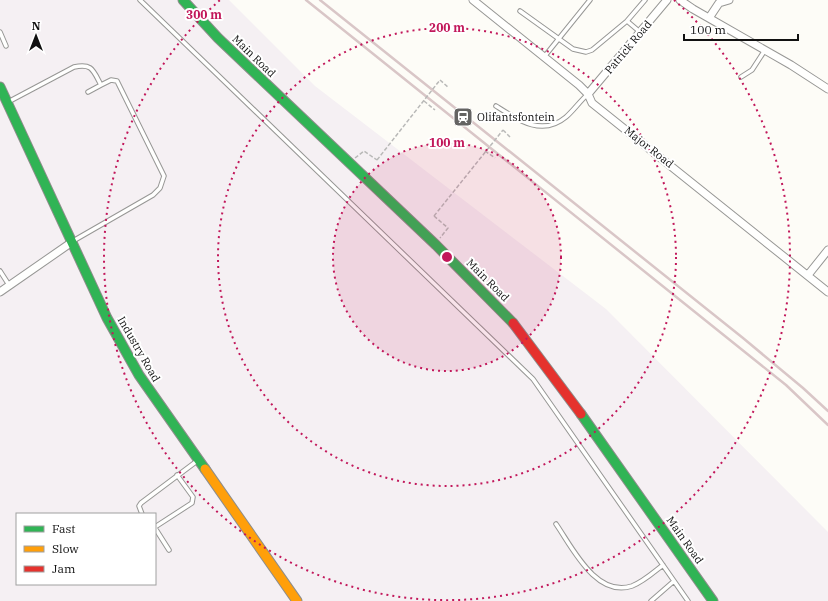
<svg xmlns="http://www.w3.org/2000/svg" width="828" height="601" font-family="'IBM Plex Serif',serif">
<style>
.industrial{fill:#f5f0f3;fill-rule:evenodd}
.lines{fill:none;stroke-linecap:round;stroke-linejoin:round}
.lane-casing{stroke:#979795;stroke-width:5.5}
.street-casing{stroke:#979795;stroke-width:9}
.fast-casing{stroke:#8e8d8b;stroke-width:11}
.slow-casing{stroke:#8e8d8b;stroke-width:11}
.jam-casing{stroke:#8e8d8b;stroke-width:11}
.path{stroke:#b9b9b8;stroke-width:1.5;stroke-dasharray:4 2;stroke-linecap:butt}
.lane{stroke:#fffffe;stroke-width:3.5}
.street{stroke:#fffffe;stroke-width:7}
.fast{stroke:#30b455;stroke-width:9}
.slow{stroke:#ff9f0a;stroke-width:9}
.jam{stroke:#e5322d;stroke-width:9}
.rail{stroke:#d9c6c7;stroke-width:2.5}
.path-bridge{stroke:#b9b9b8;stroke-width:1.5;stroke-dasharray:4 2;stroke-linecap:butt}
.ring{fill:none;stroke:#c2185b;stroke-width:2;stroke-dasharray:2 4}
.labels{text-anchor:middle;stroke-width:4;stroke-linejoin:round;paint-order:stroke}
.street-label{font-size:11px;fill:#111;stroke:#fff}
.poi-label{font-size:11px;fill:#111;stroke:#fff;text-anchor:start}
.centre{fill:#c2185b;stroke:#fff;stroke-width:2}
.ring-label{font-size:12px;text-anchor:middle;font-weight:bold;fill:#c2185b;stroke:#fff;stroke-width:4;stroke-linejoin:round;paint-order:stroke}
</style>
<rect width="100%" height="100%" fill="#fdfcf7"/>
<path class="industrial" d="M0 0H229L315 86 606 309 828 532V601H0ZM17 514H155V584H17Z"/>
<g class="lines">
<defs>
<path id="lane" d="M140 0 533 379 688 601
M520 11 573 49 586 52 592 50 627 21 645 0
M627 21 640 32
M0 32 6 46
M544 57 590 0
M741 77 752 70 765 50
M8 102 74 67C92 63 93 70 101 85L88 92
M496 106C518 120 542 137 566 117 574 110 580 101 588 94
M73 241 153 195 160 188 164 176 117 81 111 80 101 85
M0 271 9 285
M142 514 139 506 141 503 197 461
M556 524C572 547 596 598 632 586 643 582 654 572 663 565
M155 527 192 503 193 497 177 475
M155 528 169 550
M651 601 674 581"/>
<path id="street" d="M473 0 579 85 588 94 592 103 828 292
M680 0 693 9 791 65 828 89
M709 18 719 3 729 0
M588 94 667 0
M808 275 828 250
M0 292 72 242"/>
<path id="fast" d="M183 0 218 38 436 245 513 323
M0 87 107 318 139 375 205 469
M581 414 713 601"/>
<path id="slow" d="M205 469 297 601"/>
<path id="jam" d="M513 323 581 414"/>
</defs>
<use href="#lane" class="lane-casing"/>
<use href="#street" class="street-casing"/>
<use href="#fast" class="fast-casing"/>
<use href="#slow" class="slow-casing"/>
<use href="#jam" class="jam-casing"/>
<path class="path" d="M440 80 449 88
M424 101 435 110
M503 130 510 137
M485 151 495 158
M355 158 364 151 377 160
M434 216 448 228 440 238"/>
<use href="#lane" class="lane"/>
<use href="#street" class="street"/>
<use href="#fast" class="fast"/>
<use href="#slow" class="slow"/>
<use href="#jam" class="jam"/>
<path class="rail" d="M306 0 786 385 828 425
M320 0 743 338 803 388 828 411"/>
<path class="path-bridge" d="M377 160 440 80
M434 216 503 130"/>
</g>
<circle cx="447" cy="257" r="114" fill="#c2185b" fill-opacity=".12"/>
<g class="ring">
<circle cx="447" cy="257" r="114"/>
<circle cx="447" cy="257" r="229"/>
<path d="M674 0A343 343 0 1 1 220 0"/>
</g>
<defs>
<symbol id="station-square" viewBox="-11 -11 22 22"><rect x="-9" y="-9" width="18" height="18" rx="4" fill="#646362" stroke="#fff"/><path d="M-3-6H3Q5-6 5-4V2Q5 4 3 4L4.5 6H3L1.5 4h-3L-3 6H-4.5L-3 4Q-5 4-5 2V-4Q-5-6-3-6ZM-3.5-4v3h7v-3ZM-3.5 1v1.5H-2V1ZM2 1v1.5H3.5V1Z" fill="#fff"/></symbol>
</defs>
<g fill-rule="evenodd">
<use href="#station-square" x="452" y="106" width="22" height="22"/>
</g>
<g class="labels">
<g class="street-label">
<text transform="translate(628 47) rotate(-50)" y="4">Patrick Road</text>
<text transform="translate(254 56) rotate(44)" y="4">Main Road</text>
<text transform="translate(649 147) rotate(38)" y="4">Major Road</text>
<text transform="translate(488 280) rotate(45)" y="4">Main Road</text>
<text transform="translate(139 349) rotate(60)" y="4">Industry Road</text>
<text transform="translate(685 540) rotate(55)" y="4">Main Road</text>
</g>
<g class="poi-label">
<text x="477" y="121">Olifantsfontein</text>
</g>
</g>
<circle cx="447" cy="257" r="6" class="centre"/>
<g class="ring-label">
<text x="204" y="19">300 m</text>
<text x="447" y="32">200 m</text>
<text x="447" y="147">100 m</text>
</g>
<rect x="16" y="513" width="140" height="72" fill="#ffffff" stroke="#a0a0a0"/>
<rect x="24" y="526" width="20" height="6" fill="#30b455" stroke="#a0a0a0"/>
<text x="52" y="533" font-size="12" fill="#111111">Fast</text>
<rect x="24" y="546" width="20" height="6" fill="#ff9f0a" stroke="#a0a0a0"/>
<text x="52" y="553" font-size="12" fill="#111111">Slow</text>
<rect x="24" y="566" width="20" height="6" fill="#e5322d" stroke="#a0a0a0"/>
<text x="52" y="573" font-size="12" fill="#111111">Jam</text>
<g transform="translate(36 36)" stroke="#ffffff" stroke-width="3" paint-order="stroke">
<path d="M0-3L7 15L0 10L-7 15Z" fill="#111111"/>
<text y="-6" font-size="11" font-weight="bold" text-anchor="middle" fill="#111111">N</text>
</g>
<path d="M684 34v6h114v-6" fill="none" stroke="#111111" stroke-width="2"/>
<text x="690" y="34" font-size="12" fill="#111111" stroke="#ffffff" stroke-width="3" paint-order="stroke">100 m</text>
</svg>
